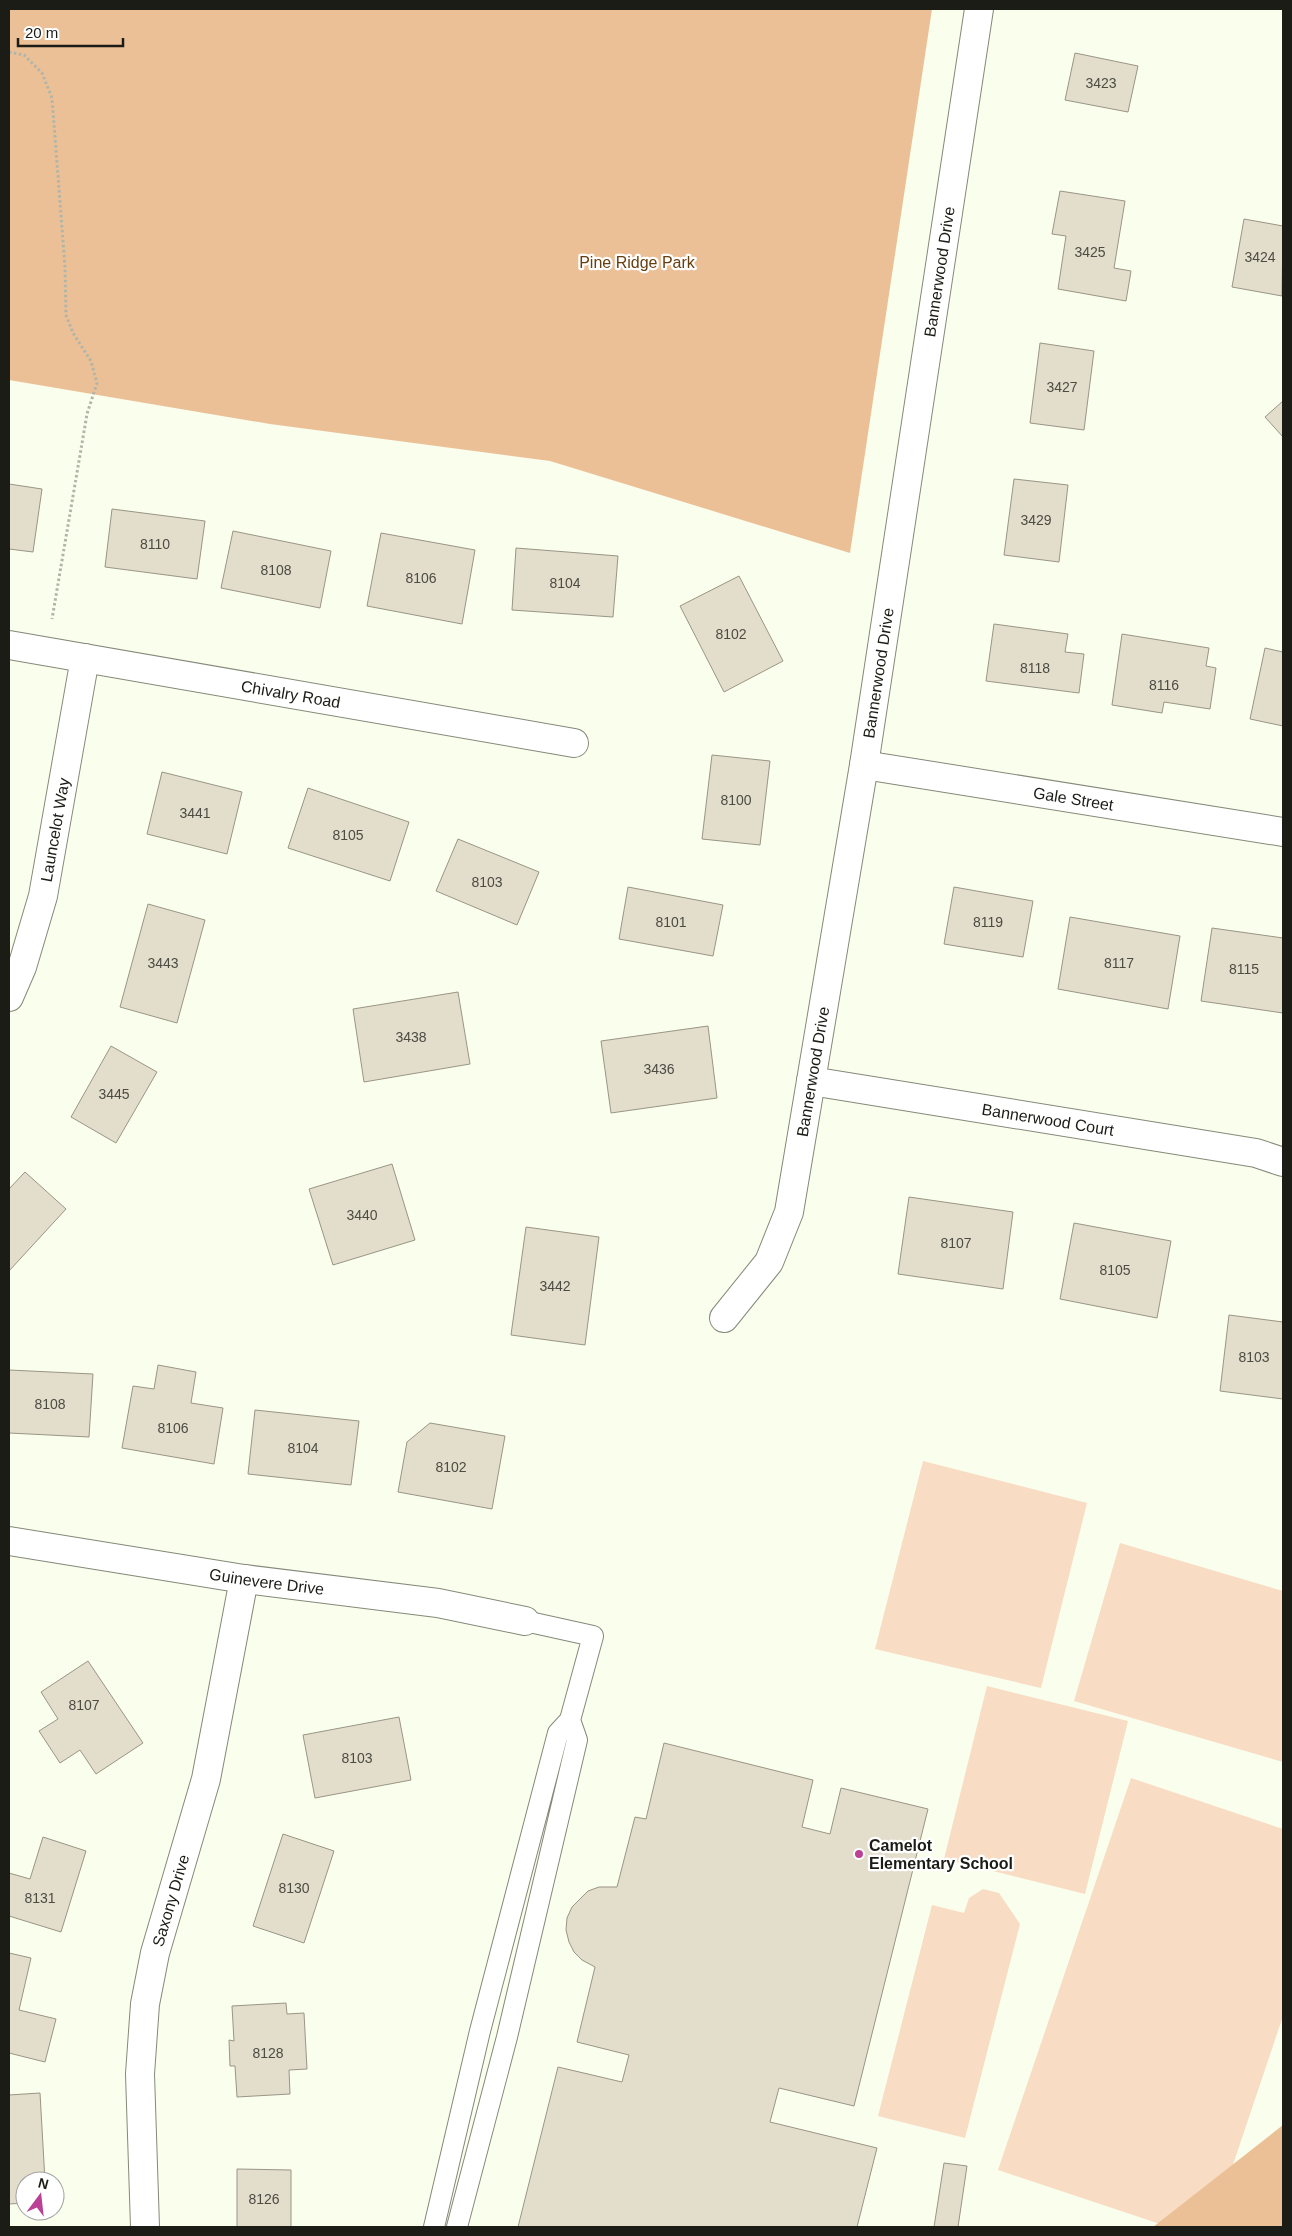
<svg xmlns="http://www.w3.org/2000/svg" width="1292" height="2236" font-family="Helvetica,sans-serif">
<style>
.green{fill:#f8dcc3}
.forest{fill:#ecc097}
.building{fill:#e3ddcc;stroke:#9a9585}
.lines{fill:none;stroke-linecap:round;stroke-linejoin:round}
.service-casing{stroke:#858979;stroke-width:22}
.minor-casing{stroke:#858979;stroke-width:30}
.path{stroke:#b1b5a7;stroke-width:3;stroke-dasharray:2.5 2.5;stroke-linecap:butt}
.service{stroke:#fff;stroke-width:20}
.minor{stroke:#fff;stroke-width:28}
.poi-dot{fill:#ba4196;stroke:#fff;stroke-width:2}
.labels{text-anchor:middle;stroke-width:4.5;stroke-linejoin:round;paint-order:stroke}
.number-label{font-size:14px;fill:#4c4c43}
.park-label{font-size:16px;fill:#673e0d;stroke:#fff}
.street-label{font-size:16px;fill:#1a1c15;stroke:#fff}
.poi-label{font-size:16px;font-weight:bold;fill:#1a1c15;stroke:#fff;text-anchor:start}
</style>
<rect width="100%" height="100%" fill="#f9feed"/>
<path class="green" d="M923 1461 1087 1503 1041 1688 875 1649Z
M1120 1543 1283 1591V1762L1074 1701Z
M987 1686 1128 1721 1085 1894 944 1859Z
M1131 1778 1283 1829V2016L1212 2227H1169L998 2170Z
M983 1889 999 1893 1020 1924 965 2138 878 2116 932 1905 964 1913 969 1898Z"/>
<path class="forest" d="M9 9H932L850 553 550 461 270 424 9 380Z
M1283 2125V2227H1153Z"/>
<path class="building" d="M1075 53 1138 66 1128 112 1065 100Z
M1060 191 1125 201 1114 268 1131 271 1126 301 1058 289 1066 236 1052 234Z
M1244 219 1283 226 1282 296 1232 287Z
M1040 343 1094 351 1084 430 1030 423Z
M1283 401V437L1265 417Z
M1014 479 1068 485 1059 562 1004 555Z
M9 484 42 489 33 552 9 549Z
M112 509 205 521 197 579 105 567Z
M233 531 331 551 320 608 221 588Z
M381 533 475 550 462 624 367 606Z
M516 548 618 556 613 617 512 610Z
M739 576 783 661 724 692 680 606Z
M994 624 1068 634 1065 652 1084 654 1079 693 986 681Z
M1122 634 1209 648 1206 666 1216 668 1210 709 1164 702 1162 713 1112 705Z
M1265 648 1283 652V726L1250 719Z
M712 755 770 761 760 845 702 839Z
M162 772 242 792 227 854 147 834Z
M308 788 409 822 390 881 288 848Z
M458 839 539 872 517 925 436 891Z
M628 887 723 905 713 956 619 939Z
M954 887 1033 901 1023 957 944 944Z
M148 904 205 920 177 1023 120 1007Z
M1070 917 1180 936 1168 1009 1058 989Z
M1212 928 1283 938V1013L1201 1001Z
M458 992 470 1064 364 1082 353 1009Z
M708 1026 717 1098 611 1113 601 1041Z
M111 1046 157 1072 116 1143 71 1117Z
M392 1164 415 1240 333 1265 309 1189Z
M25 1172 66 1209 9 1271V1189Z
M909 1197 1013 1212 1003 1289 898 1274Z
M1074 1223 1171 1241 1157 1318 1060 1299Z
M526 1227 599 1237 585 1345 511 1335Z
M1229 1315 1283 1322V1399L1220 1391Z
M158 1365 196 1372 191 1403 223 1408 214 1464 122 1448 133 1386 154 1389Z
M9 1370 93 1374 89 1437 9 1433Z
M255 1410 359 1421 351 1485 248 1474Z
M430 1423 505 1436 492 1509 398 1492 407 1442Z
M88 1661 143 1743 96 1774 80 1750 60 1763 39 1731 58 1719 41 1692Z
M399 1717 411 1780 315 1798 303 1735Z
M664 1743 813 1780 802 1827 830 1834 841 1788 928 1809 854 2106 779 2088 770 2122 877 2148 857 2227H518L558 2067 622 2082 629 2055 577 2042 595 1967 582 1960 574 1952 569 1942 566 1930 567 1918 572 1907 588 1891 599 1887H617L635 1817 646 1819Z
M283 1834 334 1851 304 1943 253 1926Z
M43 1837 86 1851 61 1932 9 1916V1873L30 1879Z
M9 1953 31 1958 19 2010 56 2019 45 2062 9 2053Z
M286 2003 287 2014 304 2013 307 2069 289 2070 290 2094 237 2097 235 2066H230L229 2040 234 2041 232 2006Z
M40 2093 45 2181H25V2203L9 2204V2095Z
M944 2163 967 2166 958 2227H934Z
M237 2169 291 2170V2227H237Z"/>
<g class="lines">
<defs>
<path id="service" d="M434 2227 480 2031 558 1733 570 1720 593 1636 525 1621
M457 2227 507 2037 577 1740 570 1720"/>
<g id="minor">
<path id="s1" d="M9 645 574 743"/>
<path id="s2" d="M864 765 1283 832"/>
<path id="s3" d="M9 997 22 967 43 896 85 658"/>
<path id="s4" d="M811 1081 1256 1153 1283 1162"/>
<path id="s5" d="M724 1318 769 1262 789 1212 864 765 979 9"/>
<path id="s6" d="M9 1541 244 1579 438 1603 525 1621"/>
<path id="s7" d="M145 2227 140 2074 145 2004 155 1953 206 1779 244 1579"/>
</g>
</defs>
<use href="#service" class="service-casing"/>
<use href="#minor" class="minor-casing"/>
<path class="path" d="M9 52 24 55 42 73 52 98 65 267 66 315 73 333 91 361 97 383 87 414 52 619"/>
<use href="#service" class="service"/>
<use href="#minor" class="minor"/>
</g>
<circle class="poi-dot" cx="859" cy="1854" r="5"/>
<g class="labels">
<g class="number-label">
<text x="1101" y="88">3423</text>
<text x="1090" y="257">3425</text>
<text x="1260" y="262">3424</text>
<text x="1062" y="392">3427</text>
<text x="1036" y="525">3429</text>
<text x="155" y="549">8110</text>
<text x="276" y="575">8108</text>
<text x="421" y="583">8106</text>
<text x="565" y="588">8104</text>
<text x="731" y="639">8102</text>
<text x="1035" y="673">8118</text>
<text x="1164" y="690">8116</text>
<text x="736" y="805">8100</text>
<text x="195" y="818">3441</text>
<text x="348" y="840">8105</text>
<text x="487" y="887">8103</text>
<text x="671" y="927">8101</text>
<text x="988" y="927">8119</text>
<text x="163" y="968">3443</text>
<text x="1119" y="968">8117</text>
<text x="1244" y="974">8115</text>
<text x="411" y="1042">3438</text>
<text x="659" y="1074">3436</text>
<text x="114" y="1099">3445</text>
<text x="362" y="1220">3440</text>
<text x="956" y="1248">8107</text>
<text x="1115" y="1275">8105</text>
<text x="555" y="1291">3442</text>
<text x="1254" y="1362">8103</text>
<text x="50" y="1409">8108</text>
<text x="173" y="1433">8106</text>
<text x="303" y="1453">8104</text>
<text x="451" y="1472">8102</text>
<text x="84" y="1710">8107</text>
<text x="357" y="1763">8103</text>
<text x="294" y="1893">8130</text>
<text x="40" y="1903">8131</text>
<text x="268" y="2058">8128</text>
<text x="264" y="2204">8126</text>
</g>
<g class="park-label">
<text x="637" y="268">Pine Ridge Park</text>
</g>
<g class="street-label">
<text dy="6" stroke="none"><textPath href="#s5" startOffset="1078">Bannerwood Drive</textPath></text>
<text dy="6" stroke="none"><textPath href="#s5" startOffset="672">Bannerwood Drive</textPath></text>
<text dy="6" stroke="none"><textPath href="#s1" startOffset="286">Chivalry Road</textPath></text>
<text dy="6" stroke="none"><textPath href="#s2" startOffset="212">Gale Street</textPath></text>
<text dy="6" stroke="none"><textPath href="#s3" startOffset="174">Launcelot Way</textPath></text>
<text dy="6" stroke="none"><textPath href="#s5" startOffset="268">Bannerwood Drive</textPath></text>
<text dy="6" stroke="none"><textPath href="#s4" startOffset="240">Bannerwood Court</textPath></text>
<text dy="6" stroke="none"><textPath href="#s6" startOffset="261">Guinevere Drive</textPath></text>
<text dy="6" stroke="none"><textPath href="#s7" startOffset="330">Saxony Drive</textPath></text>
</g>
<g class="poi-label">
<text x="869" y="1851">Camelot<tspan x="869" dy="18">Elementary School</tspan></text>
</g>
</g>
<rect width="1292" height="2236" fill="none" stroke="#1a1c15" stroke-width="20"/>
<g transform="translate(40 2196) rotate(15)"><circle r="24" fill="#ffffff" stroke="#a3a4a1"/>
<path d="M0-4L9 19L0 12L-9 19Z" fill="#ba4196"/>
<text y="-8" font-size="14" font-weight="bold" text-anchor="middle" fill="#1a1c15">N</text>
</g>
<path d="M18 38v8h105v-8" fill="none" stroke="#1a1c15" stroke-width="2.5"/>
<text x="25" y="38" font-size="15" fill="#1a1c15" stroke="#ffffff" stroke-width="4" paint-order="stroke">20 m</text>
</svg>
